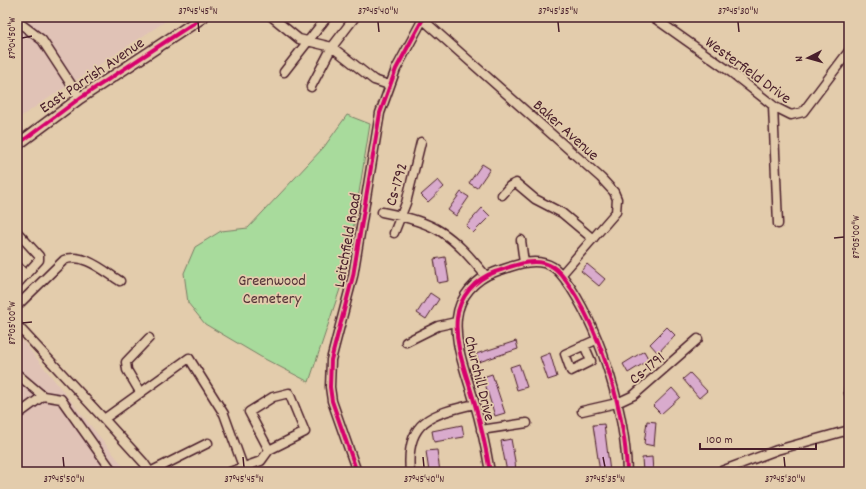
<svg xmlns="http://www.w3.org/2000/svg" width="866" height="489" font-family="Dekko,sans-serif">
<style>
.built{fill:#e0c2b6}
.green{fill:#a8db9c;stroke:#797d64}
.building{fill:#d9abcd;stroke:#4a1f2b}
.lines{fill:none;stroke-linecap:round;stroke-linejoin:round}
.minor-casing{stroke:#4a1f2b;stroke-width:11}
.major-casing{stroke:#4a1f2b;stroke-width:13}
.minor{stroke:#e3ccac;stroke-width:8}
.major{stroke:#e3ccac;stroke-width:10}
.cycleway-casing{stroke:#e3ccac;stroke-width:6}
.cycleway{stroke:#d6006c;stroke-width:4}
.ticks{fill:none;stroke:#4a1f2b;stroke-width:1.5}
.labels{text-anchor:middle;stroke-width:3.5;stroke-linejoin:round;paint-order:stroke}
.street-label{font-size:16px;fill:#4a1f2b;stroke:#e3ccac}
.park-label{font-size:16px;fill:#533236;stroke:#e3ccac}
.neatline{fill:none;stroke:#4a1f2b;stroke-width:1.5}
.ticks-label{font-size:10px;text-anchor:middle;fill:#4a1f2b}
</style>
<rect width="100%" height="100%" fill="#e3ccac"/>
<filter id="ink" filterUnits="userSpaceOnUse"><feTurbulence type="fractalNoise" baseFrequency=".025" numOctaves="2"/><feDisplacementMap in="SourceGraphic" scale="8" xChannelSelector="R" yChannelSelector="G"/><feConvolveMatrix kernelMatrix="1 2 1 2 8 2 1 2 1" color-interpolation-filters="sRGB"/></filter>
<g filter="url(#ink)">
<path class="built" d="M17 17H172L17 119Z
M17 334 128 472H17Z"/>
<path class="green" d="M347 115 370 124 347 268 309 382 261 357 205 324 188 303 184 273 195 247 221 231 248 228 324 147Z"/>
<path class="building" d="M482 164 490 169 477 188 469 183Z
M438 180 444 187 428 202 421 195Z
M461 192 469 197 456 216 448 210Z
M482 208 490 216 473 233 466 226Z
M445 257 449 281 438 283 434 259Z
M587 264 605 279 599 286 581 271Z
M430 293 439 299 426 319 417 313Z
M667 327 675 335 658 353 650 344Z
M516 341 518 349 479 362 476 354Z
M644 351 649 360 628 373 623 364Z
M550 353 557 377 548 380 540 357Z
M519 364 527 387 517 390 510 367Z
M690 373 707 391 699 398 683 379Z
M492 374 505 413 495 416 483 377Z
M672 388 680 397 661 414 653 406Z
M647 421 656 422 654 446 644 444Z
M604 424 610 472H600L593 425Z
M462 425 464 437 434 442 432 431Z
M511 439 515 461 516 472H507L501 441Z
M437 450 440 472H429L426 451Z
M652 457 653 472H643L642 458Z"/>
<g class="lines">
<defs>
<path id="minor" d="M272 17 299 39 332 47 311 87
M355 17 332 47 374 80 389 85
M420 17 601 178 614 192 617 199 616 212 562 274
M653 17 732 73 775 107 791 115 803 112 849 51
M17 21 42 40 80 98
M284 72 327 17
M773 106 778 224
M502 195 510 186 516 183 535 199 562 213 593 239
M382 212C438 223 450 233 486 276
M17 232 39 256V260L17 284
M394 233 406 203 421 142
M521 240 524 263
M17 266 26 275
M17 306 64 260C83 252 104 271 120 281
M17 325 104 419
M406 342 438 326 456 322
M584 345 591 361 571 371 565 354 596 340
M17 374 43 396 61 399 113 472
M849 389V393
M140 392 127 370 126 362 149 338
M582 411 617 403 634 395 698 339
M17 415 43 396
M481 430 527 423
M150 472 144 463 104 419 189 358 224 414 245 472
M150 472 208 443
M230 472 261 461 269 450 305 432 289 393 273 397 249 412 269 450
M357 472 332 401 330 387 331 360 353 276 380 113 396 69 424 17
M410 472C405 420 432 414 475 404
M490 472C486 448 481 425 474 401 467 375 454 346 457 318 459 297 475 279 495 272 513 266 535 256 553 267 561 272 566 281 571 288 603 338 625 413 627 472
M719 472 777 450 849 430"/>
<path id="major" d="M17 145 80 98 203 17"/>
</defs>
<use href="#minor" class="minor-casing"/>
<use href="#major" class="major-casing"/>
<use href="#minor" class="minor"/>
<use href="#major" class="major"/>
<defs>
<path id="cycleway" d="M17 145 80 98 203 17
M357 472 332 401 330 387 331 360 353 276 380 113 396 69 424 17
M490 472C486 448 481 425 474 401 467 375 454 346 457 318 459 297 475 279 495 272 513 266 535 256 553 267 561 272 566 281 571 288 603 338 625 413 627 472"/>
</defs>
<use href="#cycleway" class="cycleway-casing"/>
<use href="#cycleway" class="cycleway"/>
</g>
</g>
<path class="ticks" d="M198 22 199 32M378 22 379 32M558 22 559 32M738 22 739 32M22 38 32 36M834 238 844 237M22 323 32 322M63 457 64 467M243 457 244 467M423 457 424 467M603 457 605 467M784 457 785 467"/>
<g class="labels">
<g class="street-label">
<text transform="translate(749 69) rotate(36)" y="6">Westerfield Drive</text>
<text transform="translate(91 74) rotate(-34)" y="6">East Parrish Avenue</text>
<text transform="translate(567 129) rotate(42)" y="6">Baker Avenue</text>
<text transform="translate(395 184) rotate(-74)" y="6">Cs-1792</text>
<text transform="translate(346 240) rotate(-80)" y="6">Leitchfield Road</text>
<text transform="translate(646 367) rotate(-40)" y="6">Cs-1791</text>
<text transform="translate(481 378) rotate(76)" y="6">Churchill Drive</text>
</g>
<g class="park-label">
<text x="272" y="285">Greenwood<tspan x="272" dy="18">Cemetery</tspan></text>
</g>
</g>
<rect width="866" height="489" fill="none" stroke="#e3ccac" stroke-width="44"/>
<g transform="translate(808 58) rotate(264)" stroke="#e3ccac" stroke-width="3" paint-order="stroke">
<path d="M0-3L7 15L0 10L-7 15Z" fill="#4a1f2b"/>
<text y="-6" font-size="11" font-weight="bold" text-anchor="middle" fill="#4a1f2b">N</text>
</g>
<path d="M700 443v6h116v-6" fill="none" stroke="#4a1f2b" stroke-width="2"/>
<text x="706" y="443" font-size="12" fill="#4a1f2b" stroke="#e3ccac" stroke-width="3" paint-order="stroke">100 m</text>
<rect x="22" y="22" width="822" height="445" class="neatline"/>
<g class="ticks-label">
<text x="198" y="14">37°45'45"N</text>
<text x="378" y="14">37°45'40"N</text>
<text x="558" y="14">37°45'35"N</text>
<text x="738" y="14">37°45'30"N</text>
<text transform="translate(11 38) rotate(-90)" y="4">87°04'50"W</text>
<text transform="translate(855 237) rotate(-90)" y="4">87°05'00"W</text>
<text transform="translate(11 323) rotate(-90)" y="4">87°05'00"W</text>
<text x="64" y="482">37°45'50"N</text>
<text x="244" y="482">37°45'45"N</text>
<text x="424" y="482">37°45'40"N</text>
<text x="605" y="482">37°45'35"N</text>
<text x="785" y="482">37°45'30"N</text>
</g>
</svg>
